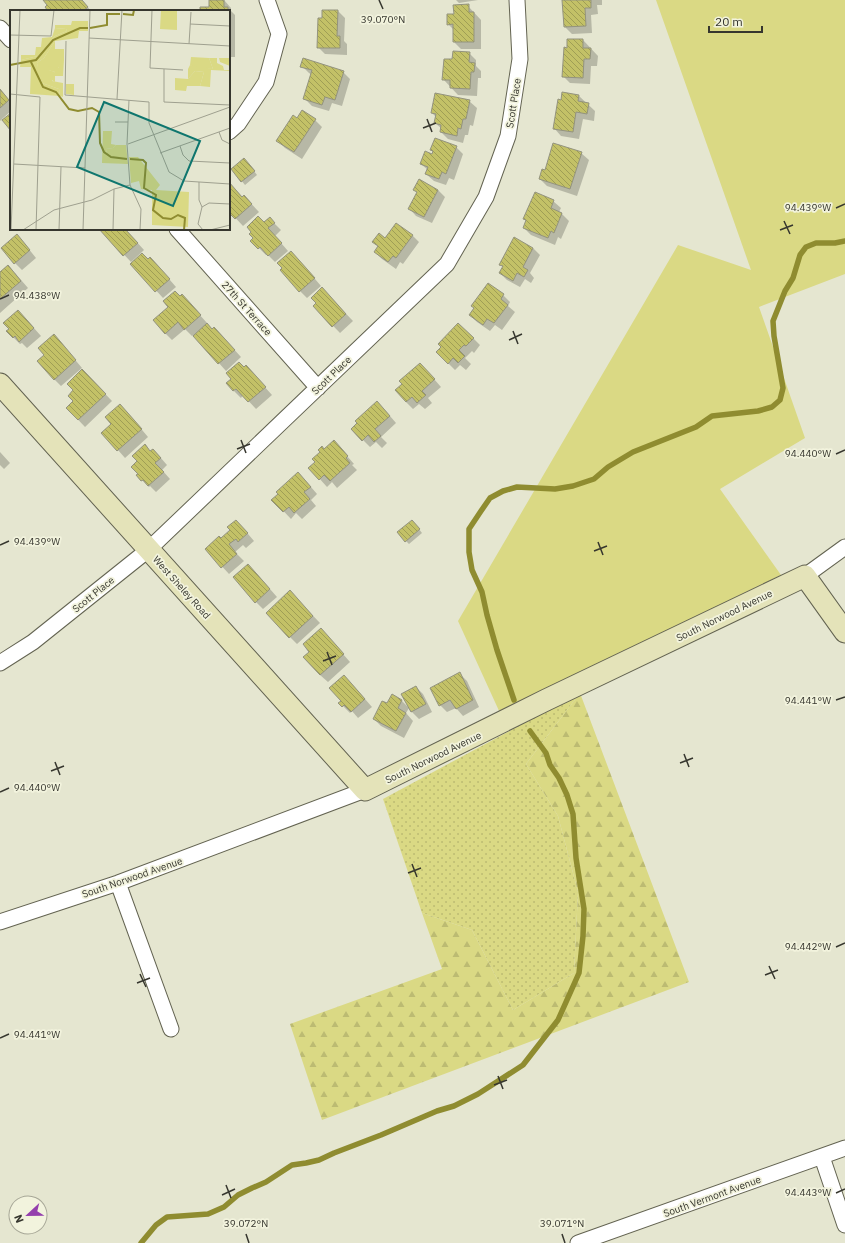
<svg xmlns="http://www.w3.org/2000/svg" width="845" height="1243" font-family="'IBM Plex Sans',sans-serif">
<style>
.grass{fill:url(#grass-dots)}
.forest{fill:url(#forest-firs)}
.park{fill:#dad984}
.shadow{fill:#0003}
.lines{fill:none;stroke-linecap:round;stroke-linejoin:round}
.stream{stroke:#8f8c30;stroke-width:5.5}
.building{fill:url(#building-back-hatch);stroke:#93937f}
.street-casing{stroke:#636351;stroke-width:17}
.secondary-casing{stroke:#636351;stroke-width:23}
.street{stroke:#fff;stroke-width:15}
.secondary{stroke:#e4e3b9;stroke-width:21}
.ticks{fill:none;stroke:#36362e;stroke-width:1.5}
.labels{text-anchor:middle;stroke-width:3.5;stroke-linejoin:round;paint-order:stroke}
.street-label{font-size:10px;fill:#36362e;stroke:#f2f3dd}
.inset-river{fill:none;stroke:#8f8c30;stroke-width:2}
.inset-road{fill:none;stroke:#9fa08f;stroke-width:1}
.view{fill:#0f766e;fill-opacity:0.15;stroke:#0f766e;stroke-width:2}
.inset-edge{fill:none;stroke:#36362e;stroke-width:2}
.ticks-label{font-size:10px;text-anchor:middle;fill:#36362e;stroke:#f2f3dd;stroke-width:3.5;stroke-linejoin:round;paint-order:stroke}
</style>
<defs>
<pattern id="grass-dots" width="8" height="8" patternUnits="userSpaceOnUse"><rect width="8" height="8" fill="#dad984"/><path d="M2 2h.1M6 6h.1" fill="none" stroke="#bcbb72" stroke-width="1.8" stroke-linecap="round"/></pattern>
<pattern id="forest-firs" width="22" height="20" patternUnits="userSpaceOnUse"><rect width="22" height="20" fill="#dad984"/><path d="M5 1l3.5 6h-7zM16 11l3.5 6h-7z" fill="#bcbb72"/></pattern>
<pattern id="building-back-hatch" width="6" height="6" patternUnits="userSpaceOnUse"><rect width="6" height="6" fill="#c3c167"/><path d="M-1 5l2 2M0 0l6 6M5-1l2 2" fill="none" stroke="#9f9e55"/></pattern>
</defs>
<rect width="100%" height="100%" fill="#e5e6d0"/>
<path class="grass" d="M580 693 526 764 558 816 578 892 574 973 513 1010 472 930 422 913 383 799Z"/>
<path class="forest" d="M580 693 689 982 322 1120 290 1024 442 969 422 913 472 930 513 1010 574 973 578 892 558 816 526 764Z"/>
<path class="park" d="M656 0H845V274L759 307 805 438 720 489 781 575 500 713 458 621 678 245 751 270Z"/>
<path class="shadow" d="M44 0H82L91 11H50L49 5Z
M224 0 231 8V11L235 15V57H229V11H201L210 8Z
M456 0H478L459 3Z
M563 0H602V5H597L598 14 591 15 592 33 572 34 565 27Z
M468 6 481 20V49H461L454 42V30L448 24 455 15Z
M338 11 345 18 344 41 347 44V55L325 54 318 47 323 19Z
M583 40 598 56 597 66H591L590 84 570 83 563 76 568 49Z
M469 53 476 60V66L481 71V78H478L477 96 458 95 443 79 453 60Z
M302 66 343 72 350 79 342 106 332 103 329 111 312 106 305 99 312 75 309 73Z
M0 90 11 102V111L2 119 4 120 11 114V129L2 119 1 121 0 120Z
M579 96 595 111 594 121 583 119 579 139 561 136 554 128 562 101Z
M469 101 477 108 473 126 470 125 468 135H465L463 143 448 139 441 132 442 129 435 123 436 117 432 113Z
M297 119 315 120 322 127 302 159 285 148 278 141Z
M456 147 463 154 454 180 449 178 446 185 434 181 426 174 428 170 421 164 432 155 434 152 431 150Z
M581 153 589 160 577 196 547 186 540 179 546 171Z
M247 162 257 175 245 185 232 169Z
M229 183 243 198 244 196 259 212 243 226 229 211Z
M415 190H438L445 197 432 223 416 216 409 208 417 192Z
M553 201 561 208 559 212 562 214 569 221 561 239 558 237 555 245 531 235 524 228 527 221 525 219Z
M269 218 281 230 275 236 288 251 275 262 267 254 266 255 252 241 254 238 253 232Z
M100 229H125L144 250 131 262Z
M412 235 419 242 403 264 400 262 396 269 382 259 375 252 386 239Z
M24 243 36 258 22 270 15 263Z
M533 248 540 255 530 273 534 278 531 283 525 279 520 287 507 280 500 273 503 267 500 264Z
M141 253 148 260 157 265 176 287 163 298 132 264 142 255Z
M298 259 321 286 307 298 300 291Z
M0 273H15L28 288 0 313Z
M182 295 207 323 206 324 212 330 221 335 241 357 226 371 194 335 192 336 185 329 172 340 165 333 180 297Z
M503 295 510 302 508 306 515 312 502 330 495 325 490 331 477 322 470 315Z
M329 296 353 321 340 333 314 306Z
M25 318 41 336 27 348 22 343 20 344 13 337 10 329Z
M473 338 480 345 474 353 472 351 465 358 471 364 466 370 460 365 455 370 444 359 442 347Z
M61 343 82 368 61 386 54 379Z
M427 371 441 387 428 398 432 403 425 409 419 404 413 409 406 402Z
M253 374 272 395 256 409 243 395 241 398 234 391Z
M89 377 112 401 85 427 67 408 74 401Z
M384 409 396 423 381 437 387 443 382 448 376 442 370 447 352 429Z
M127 412 148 437 125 458 103 433Z
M341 449 354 464 352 465 357 470 337 488 332 482 327 487 310 468 316 462 324 450Z
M0 452 10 463 4 469 0 465Z
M151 452 160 457 167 465 162 470 170 479 156 492 150 486 149 487 137 475Z
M305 480 317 494 311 500 316 506 302 519 296 513 291 519 273 500Z
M415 524 422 533 409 544 406 541Z
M243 528 254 541 246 548 243 545 235 552 244 561 229 574 206 549 221 539 231 530Z
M255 572 277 597 263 609 256 602Z
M297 599 320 623 297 644 290 637Z
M328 637 350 662 328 682 320 675 311 652Z
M460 674 467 681 479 707 463 716 456 708 447 712 440 705Z
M351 683 372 707 358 718 352 711 350 713 340 703Z
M416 687 423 694 432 712 419 719 412 712 402 695Z
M402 701 409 708 406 713 413 721 404 738 381 726 374 719 387 705Z"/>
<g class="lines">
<path class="stream" d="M514 700 497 650 487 615 482 592 472 570 469 552V529L481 511 490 498 503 491 517 487 555 489 573 486 594 479 608 467 633 452 696 427 712 416 758 411 772 407 780 400 783 388 774 336 773 321 785 291 793 278 800 255 806 247 816 243H835L845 241
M141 1243 156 1225 167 1217 208 1214 224 1207 238 1195 252 1188 266 1182 292 1165 306 1163 319 1160 334 1153 381 1135 437 1111 454 1106 478 1094 523 1065 558 1020 579 973 583 936 584 909 576 858 573 814 567 795 559 778 550 765 546 753 530 731"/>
</g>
<path class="building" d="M43 0H82L88 7 83 11H48L45 7 47 5Z
M209 0H224V7H228V11H200V7H209Z
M562 0H591V8H585L586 26 564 27Z
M469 4V12H474V42H453V24L447 25V14H454L453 5Z
M322 10H338L337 36H340V48H317L318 18H322Z
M567 39H583V48H591L590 59H584L583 78 562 77 564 47 567 48Z
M453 51 470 52 469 62 475 63 474 72H471L470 89 450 88V80H442L444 59H452Z
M303 58 344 71 335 100 325 97 322 105 303 99 312 70 300 67Z
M0 89 9 100 0 108Z
M562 92 579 95 578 101 589 103 587 114 576 112 573 132 553 129 558 99 561 100Z
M435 93 470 100 466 119H463L461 129 458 128 457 136 440 132 441 125 434 123 436 114 431 113Z
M302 110 316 119 294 152 276 141 293 115 297 118Z
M11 113V131L2 120Z
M435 138 457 146 446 174 442 172 439 179 425 174 428 167 420 164 425 151 432 154 433 151 430 150Z
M553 143 582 152 570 189 539 179 542 169 545 170Z
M244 158 255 171 241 182 231 169Z
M419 179 438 190 424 217 408 209 417 192 413 190Z
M229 182 242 197 244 195 252 204 235 219 229 213Z
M535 192 554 200 551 208 562 213 554 233 551 231 548 238 523 228 526 220 523 219Z
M258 216 264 222 270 217 275 223 268 228 282 243 268 256 260 247 258 249 250 241 253 238 249 234 251 232 247 227Z
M396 223 413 235 396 258 393 256 388 262 374 252 378 246 372 242 379 233 385 238Z
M99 229H125L138 243 123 256Z
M17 234 30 250 14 264 1 248Z
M514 237 533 248 523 267 528 270 524 277 517 273 513 281 499 273 503 266 499 265Z
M291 251 315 278 299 292 280 270 282 268 277 263Z
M142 253 148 259 150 257 170 279 155 292 130 264Z
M8 265 21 281 0 299V272Z
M488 283 504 294 501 299 508 305 494 323 487 319 483 325 469 315 474 308 471 306Z
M322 287 346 314 332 327 313 306 316 303 311 298Z
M175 291 180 296 182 294 201 315 184 330 178 322 165 334 153 320 168 307 163 301Z
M18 310 34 328 19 342 15 336 13 338 6 331 9 329 3 323Z
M207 323 212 329 214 327 235 350 218 364 193 336Z
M458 323 474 338 466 346 464 345 459 350 465 356 458 363 453 358 448 364 436 352 441 347 438 344Z
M54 334 76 360 54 380 37 361 44 355 38 348Z
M239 362 244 367 246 365 266 387 248 402 236 389 233 391 226 383 231 379 226 373Z
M420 363 435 379 422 391 426 395 417 403 412 397 406 402 395 390 402 384 399 381Z
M82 369 106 394 78 420 66 408 73 401 68 396 73 390 67 384Z
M377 401 390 416 375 429 381 436 374 442 368 435 362 441 351 429 357 423 355 421Z
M120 404 142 429 117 451 101 433 111 424 105 417Z
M334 440 348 456 346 458 350 463 330 481 324 475 319 480 308 468 315 462 312 459 320 452 318 450 322 446 324 449Z
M145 444 150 451 153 449 161 458 155 463 164 472 148 486 143 480 141 481 136 475 138 474 131 467 137 461 132 456Z
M298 472 311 487 304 492 310 499 294 513 289 507 283 512 271 500 278 494 276 492Z
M236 520 248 533 238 542 236 539 229 544 237 554 221 568 205 549 219 536 221 538 230 530 227 527Z
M412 520 420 529 405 542 397 532Z
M248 564 270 589 255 603 233 577Z
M290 590 313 616 289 638 266 613Z
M321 628 344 654 320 675 303 657 309 652 303 644Z
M460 672 473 700 456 709 450 700 439 706 430 688Z
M344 675 365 699 351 712 344 705 342 707 338 703 341 701 329 688Z
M416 686 426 704 411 712 401 694Z
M392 694 402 700 398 708 406 713 396 731 373 719 382 701 387 703Z"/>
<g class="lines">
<defs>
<path id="street" d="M0 28 11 40
M229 132 238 124 266 82 279 34 267 0
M177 229 318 388
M805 576 845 547
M0 663 33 642 148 550 447 264 486 197 508 136 520 59 517 0
M118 883 171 1029
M0 922 118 883 365 790
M822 1157 845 1225
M578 1243 845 1148"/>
<path id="secondary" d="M0 384 365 790 546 700 805 576 845 632"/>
</defs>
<use href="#street" class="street-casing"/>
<use href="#secondary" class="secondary-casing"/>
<use href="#street" class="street"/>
<use href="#secondary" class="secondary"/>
</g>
<path class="ticks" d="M379 0 383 9M427 119 432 132M423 128 436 123M836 208 845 204M784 221 790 234M780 230 793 225M0 299 9 295M513 331 518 344M509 340 522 334M241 440 246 453M237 449 250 444M836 454 845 450M598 542 603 555M0 545 9 541M594 551 607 546M327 652 332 665M323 661 336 656M836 700 845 697M684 754 689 767M55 762 60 775M680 763 693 758M51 771 64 766M0 792 9 788M412 864 417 877M408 873 421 868M836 947 845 943M769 966 775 979M140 974 146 987M765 975 778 970M137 983 150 978M0 1038 9 1034M498 1076 503 1089M494 1085 507 1080M226 1185 231 1198M836 1193 845 1189M222 1195 235 1189M246 1234 249 1243M562 1234 565 1243"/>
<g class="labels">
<g class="street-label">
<text transform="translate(513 103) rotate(-81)" y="4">Scott Place</text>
<text transform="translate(247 308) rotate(48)" y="4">27th St Terrace</text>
<text transform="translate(331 375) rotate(-44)" y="4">Scott Place</text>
<text transform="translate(182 587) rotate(48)" y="4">West Sheley Road</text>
<text transform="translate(93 594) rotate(-39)" y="4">Scott Place</text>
<text transform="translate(724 615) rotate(-26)" y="4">South Norwood Avenue</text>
<text transform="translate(433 757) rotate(-26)" y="4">South Norwood Avenue</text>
<text transform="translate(132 877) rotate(-19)" y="4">South Norwood Avenue</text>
<text transform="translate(712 1196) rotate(-20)" y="4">South Vermont Avenue</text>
</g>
</g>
<g transform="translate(10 10)">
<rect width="220" height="220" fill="#e5e6d0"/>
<path d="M45 18 56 19 57 21 45 26 28 46 11 50V45H25L26 37H31L32 28 42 27ZM45 31V39H54V50L48 58 39 60 45 62 42 71 53 73V87L50 86 49 79 32 73 28 60 27 53 34 48ZM181 47 199 48 203 59 186 58 180 55ZM185 61 194 62 190 76H177L176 81 165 80V68L178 69ZM56 74H64V85L56 84ZM106 135H116L118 154 97 145 96 139 103 138Z" fill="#dad984"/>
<path d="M151 0H167V20L150 19ZM62 11H78V21H69L68 28 45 31 34 48 27 53 32 73 49 79 50 86 20 84 21 57H10L11 50 28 46 45 26 57 21 56 19 45 18V15H61ZM199 48H207V53L213 56 214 60H219L220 56 210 52 209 48H220V61L201 60 200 77 190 76 194 62 185 61 178 69V59L180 55 203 59ZM52 50H54L53 66H45V72L40 69 45 62 38 60 39 56 48 58ZM93 121H102L101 134 106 135 103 138 96 139 97 145 114 147 118 154 92 153Z" fill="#dad984"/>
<path d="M119 147H128L150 175 146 180 179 182 178 217 142 215V180L131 179 129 171 121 173Z" fill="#dad984"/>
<path class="inset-river" d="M113 4 123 5 124 0M80 18 97 15V4H110M21 52 33 77 46 82 59 99 68 101 82 98 89 102 90 133 94 142 101 147 117 149M0 55 26 50 43 30 70 18H78M120 149 133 150 136 153 134 178 146 185 143 200 153 208 161 209 168 205 175 208 174 220"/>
<path class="inset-road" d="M142 0 140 58 173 60M180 14 220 16M0 25 41 26 44 0M79 28 220 36M56 31 55 85 139 92V113L159 162 174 171 220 174M179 34 181 2M154 59V92L220 95M0 84 30 87 26 220M107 89 112 0M119 90 117 134 120 175 131 199 130 220M105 112H118M209 122 212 130 220 134M118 134 220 97M170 136 173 145 179 151 220 153M150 143 220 118M4 154 75 158M189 172V190L192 197 188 214 193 220M192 197 199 193 220 194M1 220 10 0M13 220 44 200 82 190 104 179 120 175M49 220 51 157M73 220 80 0M103 220 104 179M200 220 220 215"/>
<path class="view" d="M94 92 190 131 163 196 67 157Z"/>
<rect width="220" height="220" class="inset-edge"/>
</g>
<g class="ticks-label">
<text x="383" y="23">39.070°N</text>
<text x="808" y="211">94.439°W</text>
<text x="37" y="299">94.438°W</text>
<text x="808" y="457">94.440°W</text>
<text x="37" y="545">94.439°W</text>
<text x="808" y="704">94.441°W</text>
<text x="37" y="791">94.440°W</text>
<text x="808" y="950">94.442°W</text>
<text x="37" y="1038">94.441°W</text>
<text x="808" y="1196">94.443°W</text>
<text x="246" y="1227">39.072°N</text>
<text x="562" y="1227">39.071°N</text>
</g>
<g transform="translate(28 1215) rotate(248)"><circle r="19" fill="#f2f3dd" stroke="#a7a797"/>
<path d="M0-3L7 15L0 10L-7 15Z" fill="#943fad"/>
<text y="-6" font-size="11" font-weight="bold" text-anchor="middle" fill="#36362e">N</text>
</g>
<path d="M709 26v6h53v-6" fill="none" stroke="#36362e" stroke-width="2"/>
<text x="715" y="26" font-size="12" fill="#36362e" stroke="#f2f3dd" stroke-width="3" paint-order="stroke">20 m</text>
</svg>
